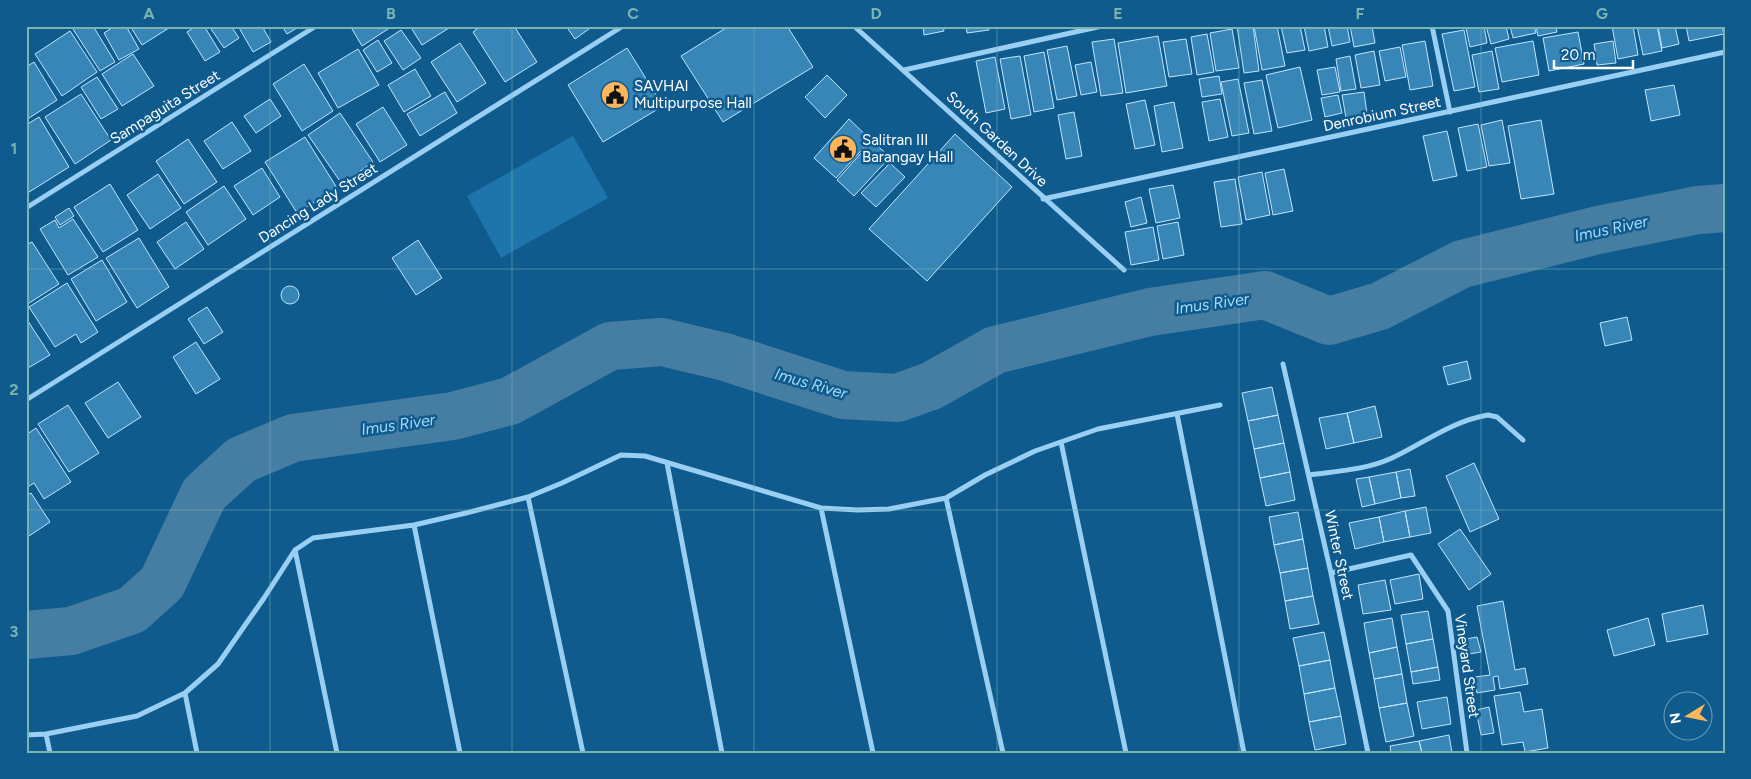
<svg xmlns="http://www.w3.org/2000/svg" width="1751" height="779" font-family="Figtree,sans-serif">
<style>
.green{fill:#1e75ab}
.lines{fill:none;stroke-linecap:round;stroke-linejoin:round}
.river{stroke:#467da2;stroke-width:48}
.building{fill:#3886b8;stroke:#bfe5fd}
.street{stroke:#98cff3;stroke-width:5}
.grid{fill:none;stroke:#7bb4af;stroke-width:1;stroke-opacity:0.55}
.labels{text-anchor:middle;stroke-width:5;stroke-linejoin:round;paint-order:stroke}
.poi-label{font-size:15px;fill:#fff;stroke:#105b8e;text-anchor:start}
.street-label{font-size:15px;fill:#fff;stroke:#105b8e}
.water-label{font-size:16px;font-style:italic;fill:#a4d9fa;stroke:#105b8e}
.neatline{fill:none;stroke:#7bb4af;stroke-width:2}
.grid-label{font-size:16px;text-anchor:middle;font-weight:bold;fill:#7bb4af}
</style>
<rect width="100%" height="100%" fill="#105b8e"/>
<path class="green" d="M573 136 608 198 501 258 467 196Z"/>
<g class="lines">
<path class="river" d="M26 635 71 631 132 610 162 583 204 494 241 460 293 438 453 416 510 401 610 346 662 342 725 357 843 395 897 398 931 386 995 350 1150 312 1265 295 1329 321 1380 306 1462 264 1598 230 1698 210 1725 208"/>
</g>
<path class="building" d="M71 26H93L115 62 100 71Z
M115 26H126L139 49 119 60 104 33Z
M130 26H172L142 45Z
M196 26H204L220 52 205 61 187 32Z
M209 26H231L239 38 224 48Z
M238 26H262L271 42 253 52Z
M282 26H300L287 34Z
M357 26H391V27L362 46 352 29Z
M410 26H447L449 28 422 45Z
M481 26H514L537 62 505 82 473 32Z
M566 26H593L575 39Z
M729 26H787L813 67 723 122 681 56Z
M923 26H943L944 31 924 35Z
M966 26H989V30L967 33Z
M1237 26H1253L1259 71 1244 73Z
M1254 26H1277L1285 66 1262 70Z
M1281 26H1300L1305 50 1287 53Z
M1304 26H1324L1328 47 1309 51Z
M1328 26H1347L1350 42 1332 46Z
M1350 26H1372L1375 43 1354 47Z
M1475 26H1484L1487 43 1470 47 1466 28Z
M1486 26H1506L1509 39 1491 44Z
M1510 26H1534L1536 33 1513 38Z
M1536 26H1556L1557 32 1538 36Z
M1612 26H1633L1638 55 1618 59Z
M1637 26H1657L1662 51 1643 55Z
M1658 26H1675L1679 44 1662 48Z
M1686 26H1722L1724 34 1689 41Z
M1232 29 1239 68 1216 71 1210 33Z
M401 30 421 58 403 70 384 41Z
M1464 30 1475 87 1454 91 1442 34Z
M70 31 97 72 62 96 35 54Z
M1578 32 1584 64 1549 71 1543 38Z
M1207 34 1214 72 1197 75 1191 37Z
M1158 36 1167 86 1126 93 1118 43Z
M1114 39 1123 93 1101 96 1092 42Z
M1186 39 1192 74 1169 77 1163 42Z
M378 40 392 63 377 72 363 50Z
M1425 41 1433 86 1410 90 1402 45Z
M1533 41 1539 75 1502 82 1495 48Z
M1613 41 1616 63 1597 65 1594 44Z
M460 43 486 83 457 102 431 62Z
M1067 46 1077 96 1057 100 1047 50Z
M1400 47 1406 77 1385 81 1379 51Z
M627 48 663 106 603 142 568 85Z
M358 49 379 85 338 108 318 73Z
M1374 51 1380 85 1361 88 1355 55Z
M1492 51 1499 89 1479 92 1472 55Z
M1044 52 1054 108 1034 112 1024 56Z
M133 54 154 86 122 106 102 74Z
M1020 56 1031 115 1011 119 1000 59Z
M1350 56 1356 89 1341 91 1336 59Z
M995 57 1005 109 986 113 976 61Z
M34 62 57 100 26 120V67Z
M1091 62 1097 92 1081 95 1075 65Z
M304 64 333 111 302 131 273 84Z
M1300 67 1312 120 1278 128 1266 75Z
M1335 67 1340 92 1322 95 1317 70Z
M415 69 431 96 404 112 388 85Z
M827 75 847 95 825 118 805 97Z
M1219 76 1222 94 1202 97 1199 79Z
M97 77 118 109 101 119 81 87Z
M1238 79 1249 133 1232 136 1221 82Z
M1262 80 1272 131 1254 134 1244 83Z
M1674 85 1680 115 1651 121 1645 90Z
M445 92 457 113 420 136 407 114Z
M1364 92 1367 114 1346 118 1342 95Z
M81 94 111 140 75 164 45 117Z
M1338 95 1342 113 1325 117 1321 98Z
M270 99 281 116 256 133 244 116Z
M1220 99 1228 137 1209 141 1202 102Z
M1145 100 1155 145 1135 149 1126 104Z
M1174 102 1183 148 1162 152 1154 106Z
M383 107 407 145 380 162 356 124Z
M1074 112 1082 156 1066 159 1058 115Z
M340 113 373 162 342 184 308 135Z
M39 117 69 167 26 194V125Z
M849 119 871 140 836 178 814 158Z
M1502 120 1510 163 1489 166 1481 125Z
M1541 120 1554 194 1521 199 1508 126Z
M232 122 251 151 223 169 204 141Z
M1478 124 1487 167 1467 171 1458 128Z
M1447 131 1457 176 1433 181 1423 136Z
M955 134 1012 187 927 281 869 229Z
M305 137 337 188 297 213 265 162Z
M188 139 217 182 184 204 156 161Z
M872 141 890 157 854 196 837 180Z
M890 163 905 177 876 207 861 193Z
M262 168 280 197 253 215 234 186Z
M1284 169 1293 211 1273 215 1265 173Z
M1262 172 1270 215 1246 220 1238 177Z
M158 174 181 208 150 229 127 195Z
M1235 179 1242 224 1221 227 1214 182Z
M110 184 138 230 103 252 74 207Z
M1173 185 1180 218 1156 223 1149 189Z
M224 186 246 219 208 245 186 212Z
M1141 197 1147 223 1131 227 1125 202Z
M69 208 74 216 60 225 55 217Z
M73 219 98 257 68 275 40 229 55 220 59 228Z
M186 222 204 249 175 269 157 242Z
M1178 222 1184 255 1163 259 1157 226Z
M1153 227 1159 260 1131 265 1125 232Z
M139 238 169 287 137 308 106 258Z
M418 240 442 278 416 295 392 258Z
M32 242 59 284 26 305V245Z
M102 260 127 302 96 321 71 279Z
M67 283 98 332 81 343 76 334 55 347 29 307Z
M281 295a9 9 0 1 1 18 0a9 9 0 1 1-18 0Z
M207 307 223 332 204 344 188 319Z
M1627 317 1632 340 1605 346 1600 323Z
M26 318 50 355 28 368 26 366Z
M196 342 220 379 196 394 173 357Z
M1467 361 1471 379 1448 385 1443 367Z
M118 382 141 417 108 438 85 403Z
M1272 387 1278 415 1248 421 1242 393Z
M68 405 99 453 69 472 38 424Z
M1375 406 1382 437 1354 443 1347 413Z
M1347 413 1354 443 1326 449 1319 418Z
M1278 415 1284 443 1254 449 1248 421Z
M36 428 71 482 44 499 34 483 26 488V435Z
M1284 443 1290 472 1260 478 1254 449Z
M1474 463 1499 519 1470 532 1446 476Z
M1410 469 1415 496 1401 498 1396 472Z
M1290 472 1295 500 1266 506 1260 478Z
M1396 472 1401 498 1375 504 1369 477Z
M1369 477 1375 504 1362 507 1356 479Z
M31 493 50 522 26 538V496Z
M1426 507 1431 533 1410 537 1405 511Z
M1405 511 1410 537 1384 542 1379 517Z
M1298 512 1303 539 1274 545 1269 517Z
M1379 517 1384 542 1355 549 1349 523Z
M1460 529 1491 574 1469 590 1438 544Z
M1303 539 1308 568 1280 573 1274 545Z
M1308 568 1313 596 1285 601 1280 573Z
M1419 574 1423 599 1395 604 1390 580Z
M1385 580 1391 610 1363 614 1358 585Z
M1313 596 1319 624 1290 629 1285 601Z
M1503 601 1515 670 1525 668 1528 684 1500 689 1498 676 1493 677 1495 690 1477 693 1475 677 1490 675 1477 606Z
M1703 605 1708 634 1667 642 1662 614Z
M1428 611 1433 639 1406 644 1401 615Z
M1392 618 1397 647 1369 653 1364 623Z
M1648 618 1655 645 1614 656 1607 630Z
M1324 632 1330 660 1299 666 1293 638Z
M1477 637 1481 652 1469 654 1466 639Z
M1433 639 1438 667 1411 672 1406 644Z
M1397 647 1402 674 1374 679 1369 653Z
M1330 660 1335 688 1304 694 1299 666Z
M1438 667 1440 680 1413 684 1411 672Z
M1402 674 1407 703 1379 708 1374 679Z
M1335 688 1341 716 1309 722 1304 694Z
M1520 692 1524 712 1542 709 1548 748 1525 752 1523 742 1502 745 1494 696Z
M1447 697 1451 724 1422 729 1417 702Z
M1407 703 1414 736 1386 742 1379 708Z
M1489 707 1494 733 1481 735 1476 710Z
M1341 716 1346 744 1315 750 1309 722Z
M1449 735 1452 753H1422L1419 741Z
M1419 741 1422 753H1391L1390 746Z"/>
<g class="lines">
<path class="street" d="M854 26 1124 270
M1432 26 1450 112
M904 70 1102 26
M1043 199 1725 52
M26 208 316 26
M1283 364 1331 573 1368 753
M26 400 623 26
M1177 414 1244 753
M1061 442 1126 753
M667 463 722 753
M1309 475C1337 471 1366 470 1392 458 1424 443 1452 421 1488 415L1497 417 1523 440
M528 497 583 753
M946 498 1003 753
M821 508 873 753
M414 525 460 753
M295 550 337 753
M1331 573 1411 555 1448 611 1467 753
M185 693 197 753
M46 734 50 753
M26 735 46 734 137 716 185 693 218 664 264 598 295 550 313 538 414 525 466 513 528 497 562 483 621 455 645 456 821 508 858 510 889 509 946 498 985 475 1035 451 1098 429 1220 405"/>
</g>
<path class="grid" d="M270 26V753M512 26V753M754 26V753M997 26V753M1239 26V753M1481 26V753M26 269H1725M26 510H1725"/>
<defs>
<symbol id="civic-disc" viewBox="-11 -11 22 22"><circle r="9.5" fill="#ffb55a" stroke="#105b8e"/><path d="M-.6-6.5H3V-4.5H.6V-3L4-1V1h2V6H-6V1h2V-1L-.6-3ZM-1.2 2.5V6h2.4V2.5Z" fill="#111"/></symbol>
</defs>
<g fill-rule="evenodd">
<use href="#civic-disc" x="599" y="79" width="32" height="32"/>
<use href="#civic-disc" x="827" y="133" width="32" height="32"/>
</g>
<g class="labels">
<g class="poi-label">
<text x="634" y="91">SAVHAI<tspan x="634" dy="17">Multipurpose Hall</tspan></text>
<text x="862" y="145">Salitran III<tspan x="862" dy="17">Barangay Hall</tspan></text>
</g>
<g class="street-label">
<text transform="translate(165 107) rotate(-32)" y="5">Sampaguita Street</text>
<text transform="translate(1382 114) rotate(-12)" y="5">Denrobium Street</text>
<text transform="translate(997 139) rotate(43)" y="5">South Garden Drive</text>
<text transform="translate(318 203) rotate(-32)" y="5">Dancing Lady Street</text>
<text transform="translate(1339 555) rotate(78)" y="5">Winter Street</text>
<text transform="translate(1467 666) rotate(82)" y="5">Vineyard Street</text>
</g>
<g class="water-label">
<text transform="translate(1611 228) rotate(-12)" y="6">Imus River</text>
<text transform="translate(1212 303) rotate(-8)" y="6">Imus River</text>
<text transform="translate(811 383) rotate(16)" y="6">Imus River</text>
<text transform="translate(398 424) rotate(-8)" y="6">Imus River</text>
</g>
</g>
<rect width="1751" height="779" fill="none" stroke="#105b8e" stroke-width="55"/>
<g transform="translate(1688 716) rotate(260)"><circle r="24" fill="#105b8e" stroke="#709dbb"/>
<path d="M0-4L9 19L0 12L-9 19Z" fill="#ffb55a"/>
<text y="-8" font-size="14" font-weight="bold" text-anchor="middle" fill="#ffffff">N</text>
</g>
<path d="M1554 60v8h79v-8" fill="none" stroke="#ffffff" stroke-width="2.5"/>
<text x="1561" y="60" font-size="15" fill="#ffffff" stroke="#105b8e" stroke-width="4" paint-order="stroke">20 m</text>
<rect x="28" y="28" width="1696" height="724" class="neatline"/>
<g class="grid-label">
<text x="149" y="19">A</text>
<text x="391" y="19">B</text>
<text x="633" y="19">C</text>
<text x="876" y="19">D</text>
<text x="1118" y="19">E</text>
<text x="1360" y="19">F</text>
<text x="1602" y="19">G</text>
<text x="14" y="154">1</text>
<text x="14" y="395">2</text>
<text x="14" y="637">3</text>
</g>
</svg>
